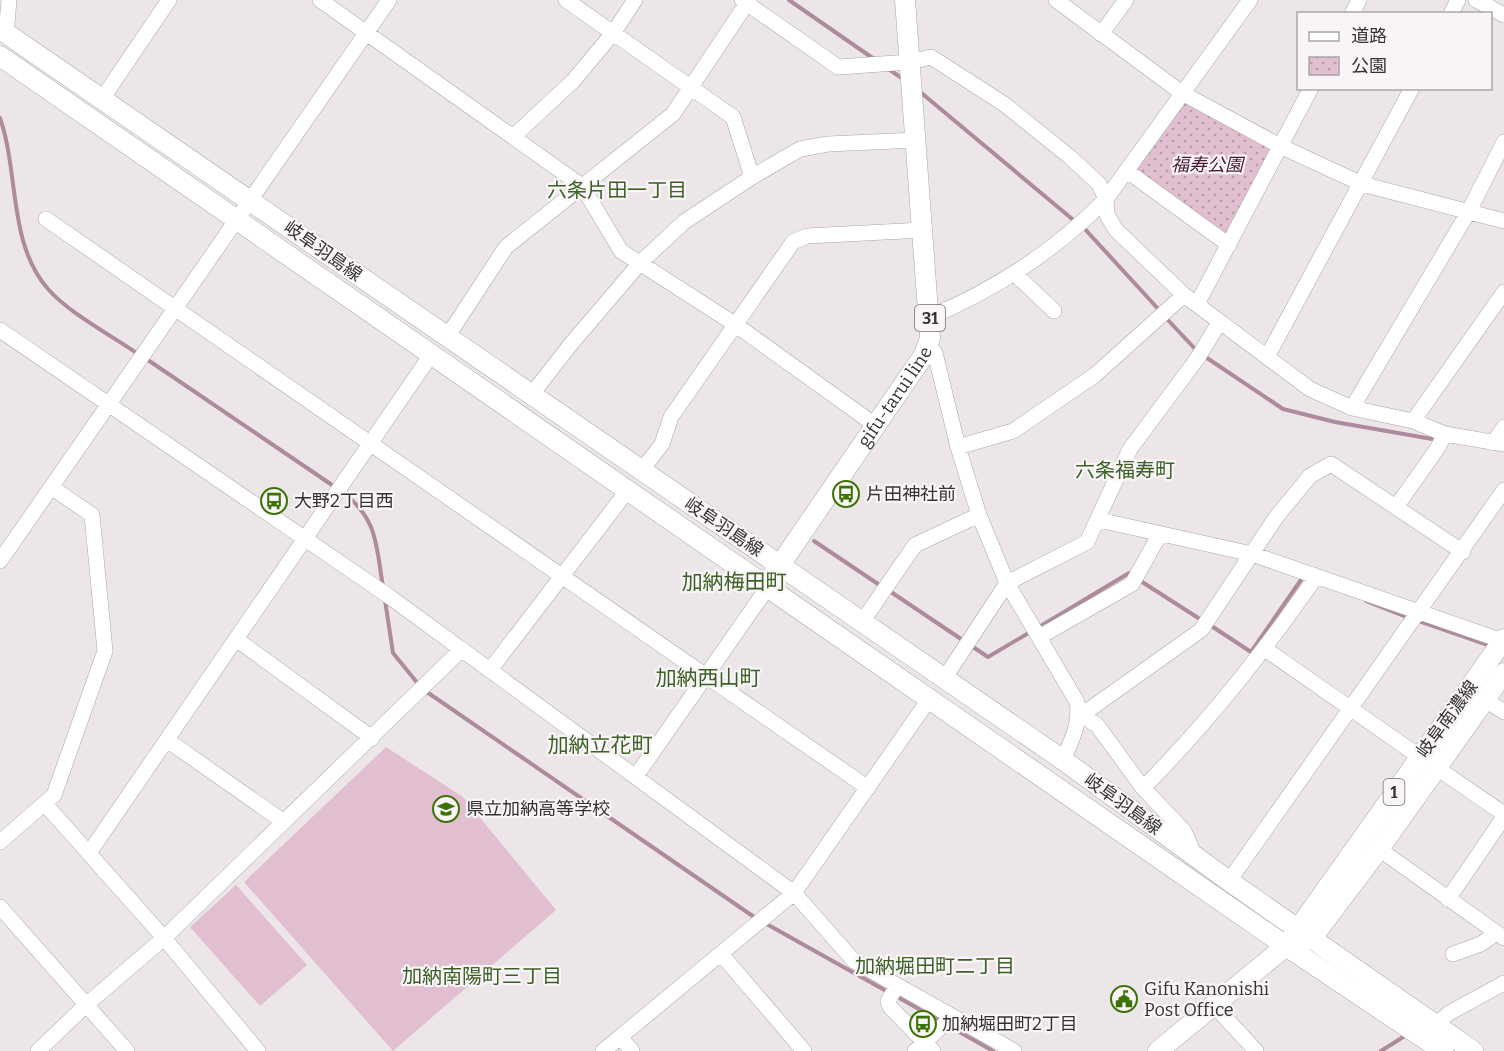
<svg xmlns="http://www.w3.org/2000/svg" width="1504" height="1051" font-family="Bitter,'Noto Sans JP',serif">
<style>
.park{fill:url(#park-dots)}
.pitch{fill:#e1bed0}
.lines{fill:none;stroke-linecap:round;stroke-linejoin:round}
.stream{stroke:#ae8a9d;stroke-width:4}
.minor-casing{stroke:#aba6a9;stroke-width:16}
.major-casing{stroke:#aba6a9;stroke-width:21}
.minor{stroke:#fff;stroke-width:15}
.major{stroke:#fff;stroke-width:20}
.labels{text-anchor:middle;stroke-width:4.5;stroke-linejoin:round;paint-order:stroke}
.shield{fill:#f9f4f7;stroke:#6f6c6e;stroke-width:1.5}
.shield-label{font-size:16px;font-weight:bold;fill:#343233}
.park-label{font-size:18px;font-style:italic;fill:#481936;stroke:#f9f4f7}
.street-label{font-size:18px;fill:#343233;stroke:#f9f4f7}
.poi-label{font-size:18px;fill:#343233;stroke:#f9f4f7;text-anchor:start}
.neighbourhood-label{font-size:20px;fill:#3b6224;stroke:#f9f4f7}
.quarter-label{font-size:21px;fill:#3b6224;stroke:#f9f4f7}
</style>
<defs>
<pattern id="park-dots" width="8" height="8" patternUnits="userSpaceOnUse" patternTransform="scale(1.5)"><rect width="8" height="8" fill="#e1bed0"/><path d="M2 2h.1M6 6h.1" fill="none" stroke="#b79ba9" stroke-width="1.8" stroke-linecap="round"/></pattern>
</defs>
<rect width="100%" height="100%" fill="#ece6e9"/>
<path class="park" d="M1183 96 1276 147 1228 241 1130 171Z"/>
<path class="pitch" d="M386 747 463 797 556 910 393 1051 244 882Z
M236 885 307 965 260 1006 190 927Z"/>
<g class="lines">
<path class="stream" d="M789 0 874 59
M887 68 903 79
M919 91 1077 223
M0 118C19 172 8 244 48 289 70 314 111 335 138 354
M1083 227 1161 312
M1166 318 1198 352
M1204 356 1283 409 1335 422 1438 440
M145 358 335 487
M341 491C378 518 376 545 383 587
M814 541 881 586
M1139 580 1203 621
M888 590 964 641
M385 600 393 653 419 685
M1366 601 1409 618
M1416 620 1491 646
M1210 625 1251 652 1303 577 1305 578
M1039 627 1129 573 1133 575
M970 645 988 657 1032 631
M424 690 757 919
M763 922 888 992
M894 995 940 1021
M949 1026 993 1051
M1381 1051 1408 1034"/>
<defs>
<path id="minor" d="M320 0 582 186 621 251 736 325 875 425
M566 0 733 117 752 177
M742 0 838 67 910 62 931 57 1004 104 1070 157 1099 184 1106 199 1107 215 1116 230 1184 295 1310 389 1352 408 1413 421 1445 434 1504 444
M1056 0 1182 93 1280 146 1362 184 1504 221
M1476 0 1504 15
M1352 14 1359 0
M1451 14 1458 0
M6 34 9 0
M1101 34 1126 0
M102 99 169 0
M514 136 573 81 614 32 635 0
M1127 171 1229 245
M46 219 868 788
M1015 274 1054 311
M1197 304 1311 88
M930 317C996 289 1055 251 1106 199L1250 0
M0 330 390 597 794 893 854 961 1014 1051
M447 337 506 247 673 114 749 0
M928 345 935 353 958 447 979 515 1007 583 1077 702C1081 724 1071 741 1063 760
M1267 357 1412 88
M532 394 571 344 640 263 684 222 752 177 800 149 828 144 917 140
M1352 408 1469 211 1504 142
M1413 421 1504 292
M1493 443 1504 427
M958 447 1013 431 1095 375 1184 295
M641 471 662 444 671 417 793 242 807 236 923 230
M1396 507 1437 449 1445 434
M1099 520 1252 554 1503 641
M0 561 389 0
M862 622 915 545 979 515
M1039 637 1132 584 1160 534
M236 639 372 738
M1265 649 1420 757
M490 670 628 490
M944 679 1007 583 1087 542 1130 449 1197 359 1219 323
M1486 700 1504 712
M1079 714 1090 709 1201 630 1277 516 1310 476 1331 464 1463 552
M1079 714 1097 725 1143 788 1184 831 1195 856
M167 740 284 822
M1437 768 1504 814
M636 776 768 587
M1143 788C1206 725 1260 657 1311 584L1314 575
M45 804 164 938 258 1051
M0 842 54 795 105 651 92 515 51 487
M1379 849 1504 938
M89 853 431 355
M1229 881 1504 490
M1448 899 1504 817
M0 907 127 1051
M721 954 804 1051
M1453 954 1481 944 1496 933
M897 986 888 1001 890 1007 933 1051
M1212 1003 1256 1051
M1436 1025 1449 1013 1504 983
M620 1037 632 1051
M38 1051 86 1005 164 938 462 649
M603 1051 794 893 930 698
M915 1051 952 1017"/>
<g id="major">
<path d="M0 29 1063 760 1229 881 1473 1051"/>
<path d="M0 56 1286 946 1443 1051"/>
<path id="s1" d="M773 575 924 355 930 338 905 0"/>
<path d="M1300 942 1312 938 1379 849 1504 673"/>
<path d="M1158 1051 1286 946 1504 639"/>
</g>
</defs>
<use href="#minor" class="minor-casing"/>
<use href="#major" class="major-casing"/>
<use href="#minor" class="minor"/>
<use href="#major" class="major"/>
</g>
<defs>
<symbol id="bus-ring" viewBox="-11 -11 22 22"><circle r="9.5" fill="#f9f4f7" stroke="#3a7304" stroke-width="1.5"/><path d="M-5-6H5V4H4V6H2V4H-2V6H-4V4H-5ZM-3.5-4V0h7V-4ZM-3.5 1.2v1.5H-2V1.2ZM2 1.2v1.5H3.5V1.2Z" fill="#3a7304"/></symbol>
<symbol id="school-ring" viewBox="-11 -11 22 22"><circle r="9.5" fill="#f9f4f7" stroke="#3a7304" stroke-width="1.5"/><path d="M0-5L7-2L0 1L-7-2ZM-4 1L0 2.5L4 1V4Q0 6-4 4Z" fill="#3a7304"/></symbol>
<symbol id="civic-ring" viewBox="-11 -11 22 22"><circle r="9.5" fill="#f9f4f7" stroke="#3a7304" stroke-width="1.5"/><path d="M-.6-6.5H3V-4.5H.6V-3L4-1V1h2V6H-6V1h2V-1L-.6-3ZM-1.2 2.5V6h2.4V2.5Z" fill="#3a7304"/></symbol>
</defs>
<g fill-rule="evenodd">
<use href="#bus-ring" x="831" y="479" width="30" height="30"/>
<use href="#bus-ring" x="259" y="486" width="30" height="30"/>
<use href="#school-ring" x="431" y="794" width="30" height="30"/>
<use href="#civic-ring" x="1109" y="984" width="30" height="30"/>
<use href="#bus-ring" x="908" y="1009" width="30" height="30"/>
</g>
<g class="labels">
<g class="shield">
<rect x="915" y="305" width="30" height="26" rx="4.5"/>
<rect x="1383.5" y="779" width="21" height="26" rx="4.5"/>
</g>
<g class="shield-label">
<text x="930" y="324">31</text>
<text x="1394" y="798">1</text>
</g>
<g class="park-label">
<text x="1207" y="171">福寿公園</text>
</g>
<g class="street-label">
<text transform="translate(323 251) rotate(35)" y="6">岐阜羽島線</text>
<text dy="6" stroke="none"><textPath href="#s1" startOffset="216">gifu-tarui line</textPath></text>
<text transform="translate(724 527) rotate(34)" y="6">岐阜羽島線</text>
<text transform="translate(1447 719) rotate(-54)" y="6">岐阜南濃線</text>
<text transform="translate(1123 804) rotate(36)" y="6">岐阜羽島線</text>
</g>
<g class="poi-label">
<text x="866" y="500">片田神社前</text>
<text x="294" y="507">大野2丁目西</text>
<text x="466" y="815">県立加納高等学校</text>
<text x="1144" y="995">Gifu Kanonishi<tspan x="1144" dy="21">Post Office</tspan></text>
<text x="942" y="1030">加納堀田町2丁目</text>
</g>
<g class="neighbourhood-label">
<text x="617" y="197">六条片田一丁目</text>
<text x="1125" y="477">六条福寿町</text>
<text x="935" y="973">加納堀田町二丁目</text>
<text x="482" y="983">加納南陽町三丁目</text>
</g>
<g class="quarter-label">
<text x="734" y="589">加納梅田町</text>
<text x="708" y="685">加納西山町</text>
<text x="600" y="752">加納立花町</text>
</g>
</g>
<rect x="1297" y="12" width="195" height="78" fill="#f9f4f7" stroke="#aaa6a9" stroke-width="1.5"/>
<rect x="1309" y="32" width="30" height="9" fill="#ffffff" stroke="#aaa6a9" stroke-width="1.5"/>
<text x="1351" y="42" font-size="18" fill="#343233">道路</text>
<rect x="1309" y="57" width="30" height="18" fill="url(#park-dots)" stroke="#aaa6a9" stroke-width="1.5"/>
<text x="1351" y="72" font-size="18" fill="#343233">公園</text>
</svg>
